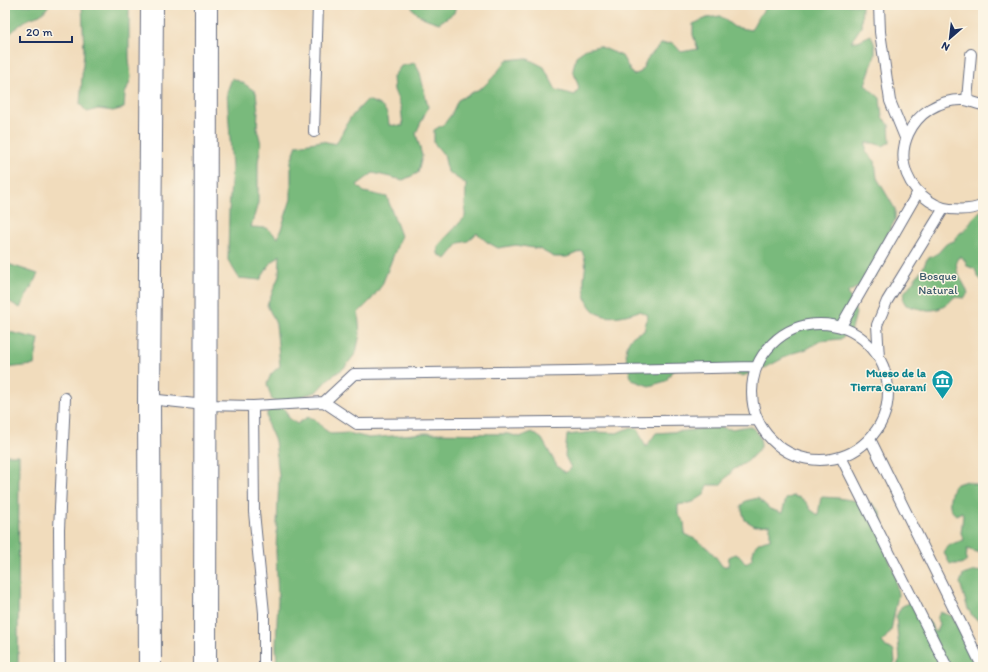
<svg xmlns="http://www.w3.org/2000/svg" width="988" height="672" font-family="Itim,sans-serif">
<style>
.forest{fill:#79ba7c;stroke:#4a746d}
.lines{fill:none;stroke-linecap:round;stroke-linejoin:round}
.lane-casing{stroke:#666c7f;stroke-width:12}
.highway-casing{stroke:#666c7f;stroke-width:24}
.lane{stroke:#fff;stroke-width:10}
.highway{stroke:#fff;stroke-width:22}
.labels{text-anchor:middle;stroke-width:3;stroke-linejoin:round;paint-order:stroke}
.park-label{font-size:12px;fill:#3a5a6b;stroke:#fcf5e5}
.culture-label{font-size:12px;font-weight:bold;fill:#0d838f;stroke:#fcf5e5;text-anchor:end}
</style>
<rect width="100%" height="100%" fill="#fcf5e5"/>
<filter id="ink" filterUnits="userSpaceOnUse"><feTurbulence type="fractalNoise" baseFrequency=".025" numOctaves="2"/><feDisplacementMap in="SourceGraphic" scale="8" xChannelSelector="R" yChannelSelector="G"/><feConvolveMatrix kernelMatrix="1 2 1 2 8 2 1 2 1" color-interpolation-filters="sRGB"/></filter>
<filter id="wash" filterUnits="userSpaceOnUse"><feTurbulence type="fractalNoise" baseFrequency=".012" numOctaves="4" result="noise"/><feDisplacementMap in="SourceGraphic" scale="16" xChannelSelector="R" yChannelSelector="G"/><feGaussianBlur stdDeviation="0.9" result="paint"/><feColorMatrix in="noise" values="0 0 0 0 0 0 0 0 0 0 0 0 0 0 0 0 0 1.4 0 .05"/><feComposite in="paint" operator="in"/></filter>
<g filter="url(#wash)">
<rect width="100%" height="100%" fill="#f1dcbc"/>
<path class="forest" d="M5 5H49C40 19 37 14 25 21 18 26 11 33 5 38Z
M82 5H129V58L131 78 125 94 124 108 113 111 98 109 87 112 80 104 84 50Z
M411 5H456L454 13 439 23C430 20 414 16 411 5Z
M768 5H824L826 7 831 5H862L861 27 851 42 858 41 871 35 875 46V55L865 85 880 98 882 117 889 124 890 142 883 146 873 143H866V152L875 161 877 178 895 209V220L880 248C887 275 869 282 848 292L856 313 852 328 841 339 820 341 807 349 793 353 763 369 742 376 685 365 672 371 666 381 649 386 632 380C628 367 620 344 635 335 637 333 641 332 644 331L648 315 639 311C611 321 586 321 584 285 583 271 589 267 582 251L567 257H554L539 249 516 245 498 248 487 242 477 233 468 241 459 243 446 259 438 254V246L465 217 466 184 448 172 444 155 434 143V130L444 124 451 115 458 100 483 87 494 76 507 60 526 58 544 67 556 90 575 95 579 88 573 70 576 56 586 49 599 46 622 56 633 75 641 72 647 59 661 44 673 43 681 52 698 49 693 35V24L707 18 720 16 734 27 751 30 758 17Z
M415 63 420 73 428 107 416 133 422 156 418 173 403 180 373 173 357 185 364 192 387 197 401 236 382 285 371 300 358 313 360 334 356 353 344 368 328 379 316 392 302 396 286 406 272 400 267 384 271 374 280 366 276 324 267 305 279 276 280 255 270 264 260 280 239 278 228 260 229 210 232 169 227 92 232 78 243 83 256 92 258 111 257 128 261 144 258 162V203L251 227 267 228 278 238 291 199V161L297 145 322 141 336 144 350 118 367 100C382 105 388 108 389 125L403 126 401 107 394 90 393 77 401 66Z
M980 211H983V282L978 277 975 269 967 266 966 262 961 256 957 259C954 275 963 279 968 293L964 298 954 297C940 315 925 311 906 305L903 300 904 293 922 270 927 259 938 253 946 244 954 241 960 233 966 229 973 218Z
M5 263 38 274 20 308 5 299Z
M5 331 39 339 34 365 5 368Z
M273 407 284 408 289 418 297 424 308 417 315 419 324 429 331 434 348 433 369 438 425 433 508 434 520 437 532 432 542 439 557 466 565 473 571 468 565 456 567 435 595 432 617 433 626 429 637 428 646 447 656 433 685 431 716 427 731 429 749 426C758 431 761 436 761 447L748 461 733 470 720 485H708L704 495 693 502 678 505V514L684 522 685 534C701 541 713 551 722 566H728L729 557 735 554 741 557 746 564 752 559C754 545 756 542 770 539V525L755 526 745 520 741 507 745 501 758 498 770 509 782 513 786 499 793 496 801 498 807 503 810 509 818 515 821 497 838 498 871 503 881 512 887 554 895 574 898 595 891 631 882 642 886 647 894 651 895 662 892 667H277L276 646 278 600 276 551 279 476 275 441 267 423V412Z
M5 455H19L18 667H5Z
M966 481 983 487V554L967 549 966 561 961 564H950L944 553C947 544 955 543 964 540L961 533 963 515 962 512 956 515C946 508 950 495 954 485Z
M975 571 983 572V623L973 617 968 609 960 583 963 575Z
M910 602 930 623 936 633 939 624 937 619 940 612 952 616 961 633 966 648 976 667H896L900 659 896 617 901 607Z"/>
</g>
<g filter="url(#ink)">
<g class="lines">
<defs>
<path id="lane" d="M879 5 880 32 890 101 906 140
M967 100 971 54
M983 105C977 104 971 101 965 100 912 97 881 161 923 196 931 203 940 208 950 209 961 210 973 210 983 205
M314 132 318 5
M752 392a68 68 0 1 1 136 0a68 68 0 1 1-136 0Z
M841 326 918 192
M879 358 877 325 887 301 944 208
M149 399 205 405 253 406 324 402 357 424 757 420
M324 402 354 374 574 371 755 367
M253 406 254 512 264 613V667
M870 439 982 666
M841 457 947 667
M60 667 59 530 65 398"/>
<path id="highway" d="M150 667 149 399 152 5
M205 667 206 5"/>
</defs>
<use href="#lane" class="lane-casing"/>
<use href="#highway" class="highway-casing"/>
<use href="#lane" class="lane"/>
<use href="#highway" class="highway"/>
</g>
</g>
<defs>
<symbol id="museum-pin" viewBox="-11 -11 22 30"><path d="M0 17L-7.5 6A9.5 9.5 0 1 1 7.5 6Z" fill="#0f9aa8" stroke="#fcf5e5"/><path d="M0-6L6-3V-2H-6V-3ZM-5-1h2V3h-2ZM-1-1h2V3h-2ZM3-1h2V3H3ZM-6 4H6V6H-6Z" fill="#fff"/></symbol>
</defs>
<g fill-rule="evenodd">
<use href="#museum-pin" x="930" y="368" width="25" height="34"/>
</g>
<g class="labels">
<g class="park-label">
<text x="938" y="280">Bosque<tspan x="938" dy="14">Natural</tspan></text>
</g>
<g class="culture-label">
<text x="926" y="377">Mueso de la<tspan x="926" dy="14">Tierra Guaraní</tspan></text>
</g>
</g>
<rect width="988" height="672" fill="none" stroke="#fcf5e5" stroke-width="20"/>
<g transform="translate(950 38) rotate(208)" stroke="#fcf5e5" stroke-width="3" paint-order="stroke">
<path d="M0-3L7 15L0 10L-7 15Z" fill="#1b2f5e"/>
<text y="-6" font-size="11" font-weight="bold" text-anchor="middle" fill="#1b2f5e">N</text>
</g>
<path d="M20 36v6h52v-6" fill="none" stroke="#1b2f5e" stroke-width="2"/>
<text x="26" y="36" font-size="12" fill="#1b2f5e" stroke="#fcf5e5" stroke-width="3" paint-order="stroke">20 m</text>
</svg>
